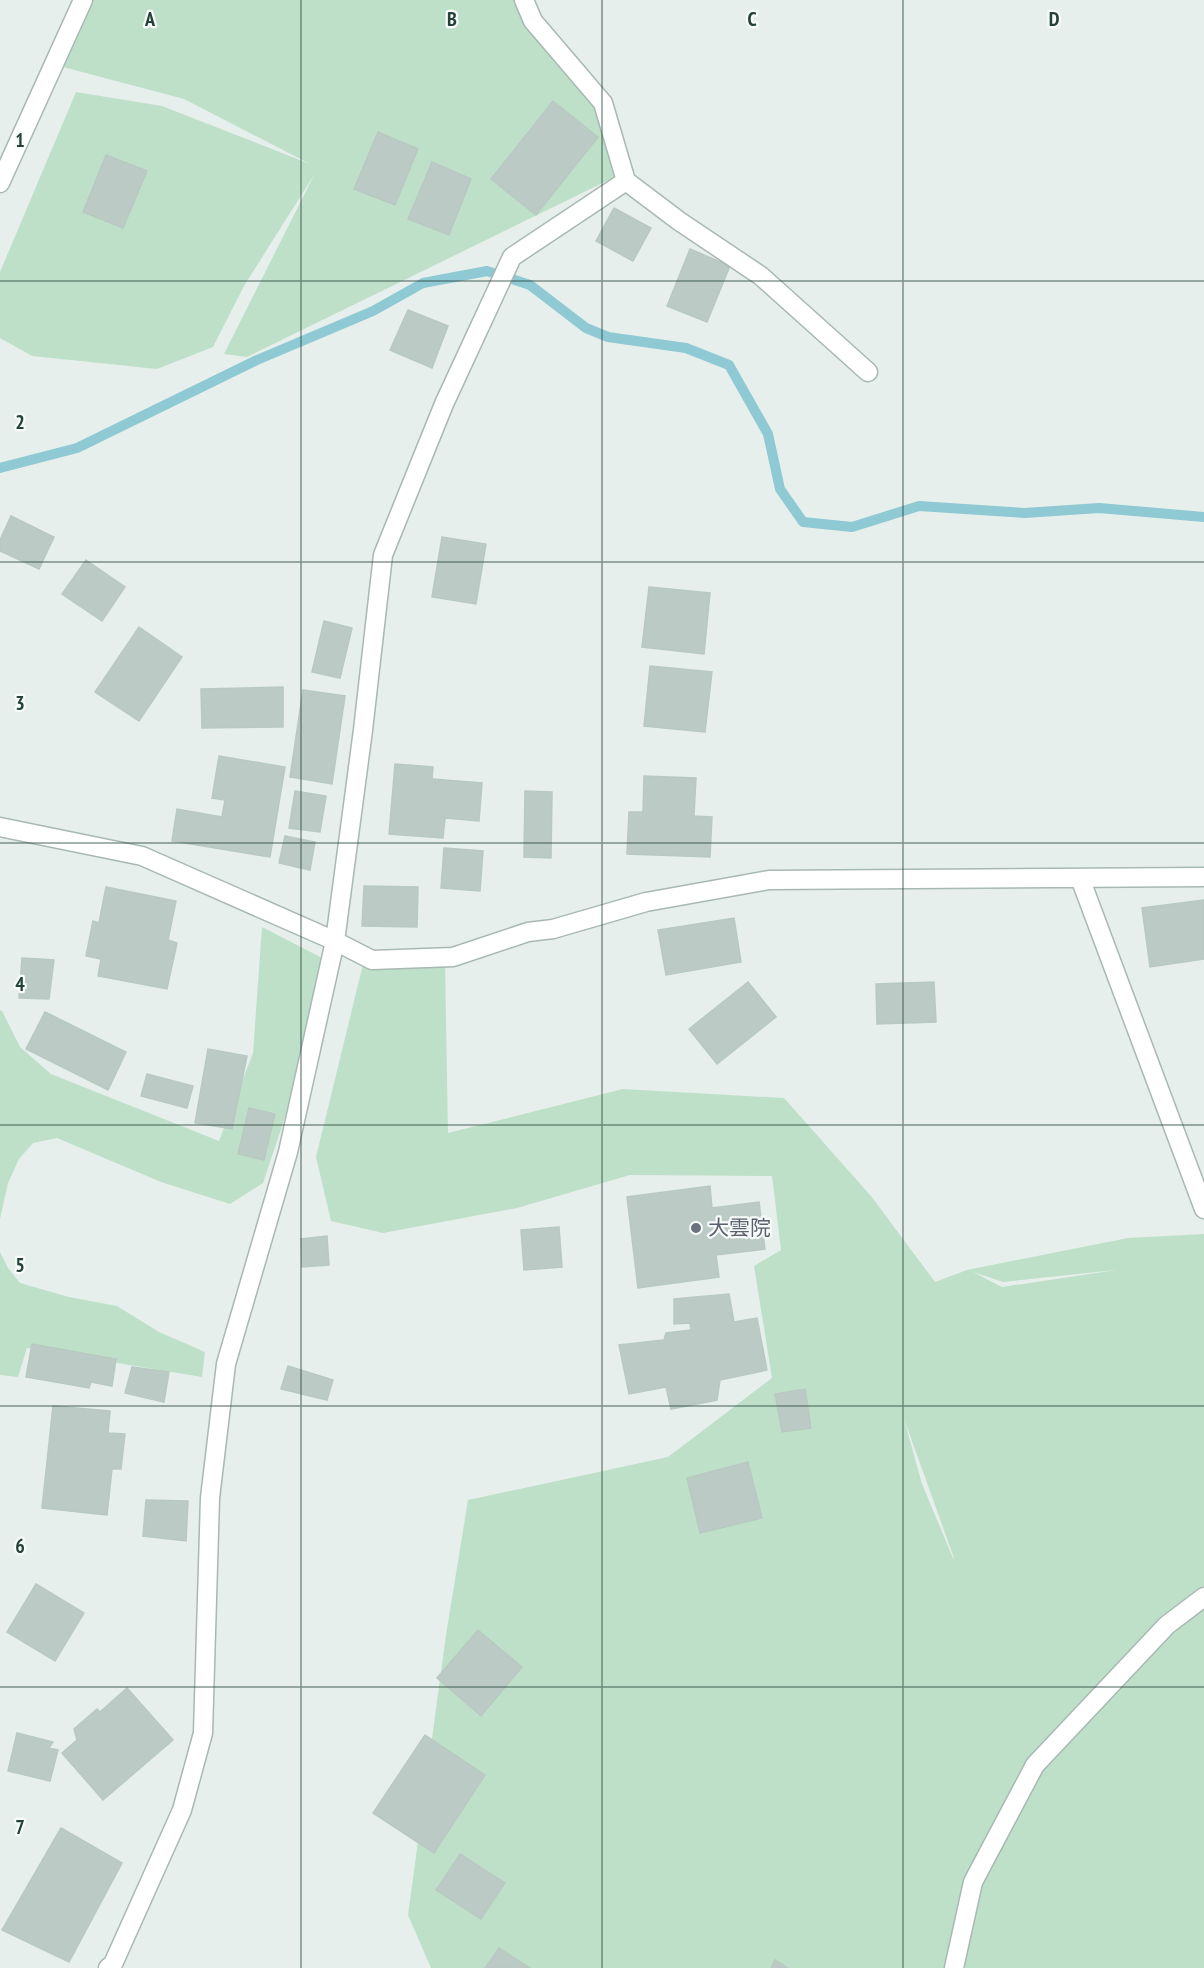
<svg xmlns="http://www.w3.org/2000/svg" width="1204" height="1968" font-family="'PT Sans Narrow','Noto Sans JP',sans-serif">
<style>
.green{fill:#bfe0c8;fill-rule:evenodd}
.lines{fill:none;stroke-linecap:round;stroke-linejoin:round}
.stream{stroke:#8ec9d4;stroke-width:10}
.building{fill:#bbcac4;stroke:#b8c9c2;stroke-width:1.5}
.minor-casing{stroke:#a8b8b2;stroke-width:21}
.minor{stroke:#fff;stroke-width:18}
.grid{fill:none;stroke:#24423a;stroke-width:1.5;stroke-opacity:0.55}
.worship-dot{fill:#6b7280;stroke:#f7fbf9;stroke-width:2}
.labels{text-anchor:middle;stroke-width:4.5;stroke-linejoin:round;paint-order:stroke}
.worship-label{font-size:21px;fill:#5b616d;stroke:#f7fbf9;text-anchor:start}
.grid-label{font-size:20px;text-anchor:middle;font-weight:bold;fill:#24423a;stroke:#f7fbf9;stroke-width:4.5;stroke-linejoin:round;paint-order:stroke}
</style>
<rect width="100%" height="100%" fill="#e6efeb"/>
<path class="green" d="M93 0H525L587 84 623 173 247 357 224 354 314 175 244 286 213 347 157 369 32 356 0 338V272L76 92 162 106 310 164 184 99 63 67Z
M262 927 330 962 288 1108 263 1183 230 1204 161 1182 57 1138 33 1143 19 1159 8 1183 0 1219V1010L2 1011 20 1047 51 1074 219 1141 253 1053Z
M365 956 445 961 448 1133 623 1089 784 1098 871 1196 935 1282 967 1270 1128 1238 1204 1234V1968H431L408 1915 446 1635 468 1500 668 1457 772 1378 754 1266 781 1250 772 1176 630 1175 517 1208 383 1233 331 1221 316 1157ZM1116 1270 1002 1287 973 1272 1003 1282ZM904 1419 954 1558H953L922 1484Z
M0 1252 8 1268 20 1283 69 1297 117 1306 159 1332 205 1352 202 1377 27 1348 18 1377 0 1375Z"/>
<g class="lines">
<path class="stream" d="M0 468 77 448 257 360 373 311 423 283 487 271 530 285 586 328 608 337 686 348 729 365 768 434 780 489 803 522 852 527 919 506 1025 513 1099 508 1204 517"/>
</g>
<path class="building" d="M553 101 598 137 536 215 491 179Z
M378 132 418 149 395 205 354 189Z
M106 155 147 171 123 228 83 212Z
M432 162 471 179 449 235 408 219Z
M614 208 651 228 633 261 596 241Z
M690 249 730 266 707 322 667 306Z
M408 310 448 326 432 368 390 350Z
M11 516 54 537 39 569 0 551V540Z
M442 537 486 544 476 604 432 597Z
M86 560 125 587 102 621 62 594Z
M649 587 710 593 704 654 642 647Z
M324 621 352 628 340 678 312 672Z
M139 627 182 657 139 721 95 692Z
M650 666 712 672 705 732 644 726Z
M283 687V727L202 728 201 689Z
M303 690 345 696 332 784 290 777Z
M219 756 285 767 270 857 172 841 177 809 222 817 225 800 212 798Z
M395 764 433 767 432 779 482 783 479 821 445 818 443 838 389 834Z
M644 776 696 778 694 816 712 817 710 857 627 854 629 812H643Z
M295 791 326 796 320 832 289 828Z
M525 791 552 792 551 858 524 857Z
M285 836 315 842 310 870 279 863Z
M444 848 483 851 480 891 441 888Z
M364 886 418 887 417 927 362 926Z
M106 887 176 901 168 940 177 943 167 989 98 976 101 959 86 956 93 921 99 923Z
M1204 900V959L1150 967 1142 908Z
M734 918 741 962 666 975 658 930Z
M22 958 54 960 49 999 19 998Z
M748 982 776 1017 717 1064 689 1029Z
M934 982 936 1022 877 1024 876 984Z
M45 1012 126 1052 108 1090 26 1049Z
M208 1049 247 1056 232 1129 195 1123Z
M147 1074 193 1086 187 1108 141 1096Z
M249 1108 275 1114 264 1160 238 1154Z
M710 1186 712 1208 759 1202 765 1249 716 1255 719 1277 638 1288 627 1197Z
M559 1227 562 1267 524 1270 521 1230Z
M327 1236 329 1265 302 1267 301 1239Z
M729 1294 734 1322 757 1318 767 1370 720 1380 717 1400 671 1409 666 1387 629 1394 619 1345 664 1340 666 1333 691 1330 690 1323 674 1324V1299Z
M32 1344 116 1359 112 1386 91 1382 89 1388 26 1377Z
M288 1366 333 1380 327 1400 281 1389Z
M132 1367 169 1372 164 1402 125 1393Z
M805 1389 811 1428 782 1432 775 1394Z
M53 1406 110 1411 108 1433 125 1434 121 1469H112L107 1515 42 1508Z
M748 1462 762 1518 700 1533 687 1478Z
M146 1500 188 1501 186 1541 143 1536Z
M36 1584 84 1613 55 1661 7 1632Z
M478 1630 522 1667 481 1716 437 1678Z
M127 1688 173 1740 103 1800 62 1753 77 1740 74 1729 97 1709 100 1712Z
M17 1733 53 1742 49 1748 58 1750 50 1781 8 1771Z
M425 1735 485 1775 434 1853 373 1813Z
M61 1828 122 1863 69 1962 2 1930Z
M460 1854 505 1883 481 1919 436 1890Z
M499 1948 530 1968H485Z
M775 1960 788 1968H771Z"/>
<g class="lines">
<defs>
<path id="minor" d="M524 0 533 21 603 103 626 181
M0 183 83 0
M0 827 142 856 335 941 372 960 453 957 528 932 553 929 646 902 769 880 1204 877
M1080 878 1204 1209
M108 1968 113 1964 182 1810 203 1733 210 1498 226 1364 288 1152 335 941 363 730 383 555 444 404 512 257 626 181 679 221 761 276 868 372
M954 1968 973 1882 1035 1765 1167 1625 1204 1597"/>
</defs>
<use href="#minor" class="minor-casing"/>
<use href="#minor" class="minor"/>
</g>
<path class="grid" d="M301 0V1968M602 0V1968M903 0V1968M0 281H1204M0 562H1204M0 843H1204M0 1125H1204M0 1406H1204M0 1687H1204"/>
<circle class="worship-dot" cx="696" cy="1228" r="6"/>
<g class="labels">
<g class="worship-label">
<text x="708" y="1235">大雲院</text>
</g>
</g>
<g class="grid-label">
<text x="150" y="26">A</text>
<text x="452" y="26">B</text>
<text x="752" y="26">C</text>
<text x="1054" y="26">D</text>
<text x="20" y="147">1</text>
<text x="20" y="429">2</text>
<text x="20" y="710">3</text>
<text x="20" y="991">4</text>
<text x="20" y="1272">5</text>
<text x="20" y="1553">6</text>
<text x="20" y="1834">7</text>
</g>
</svg>
